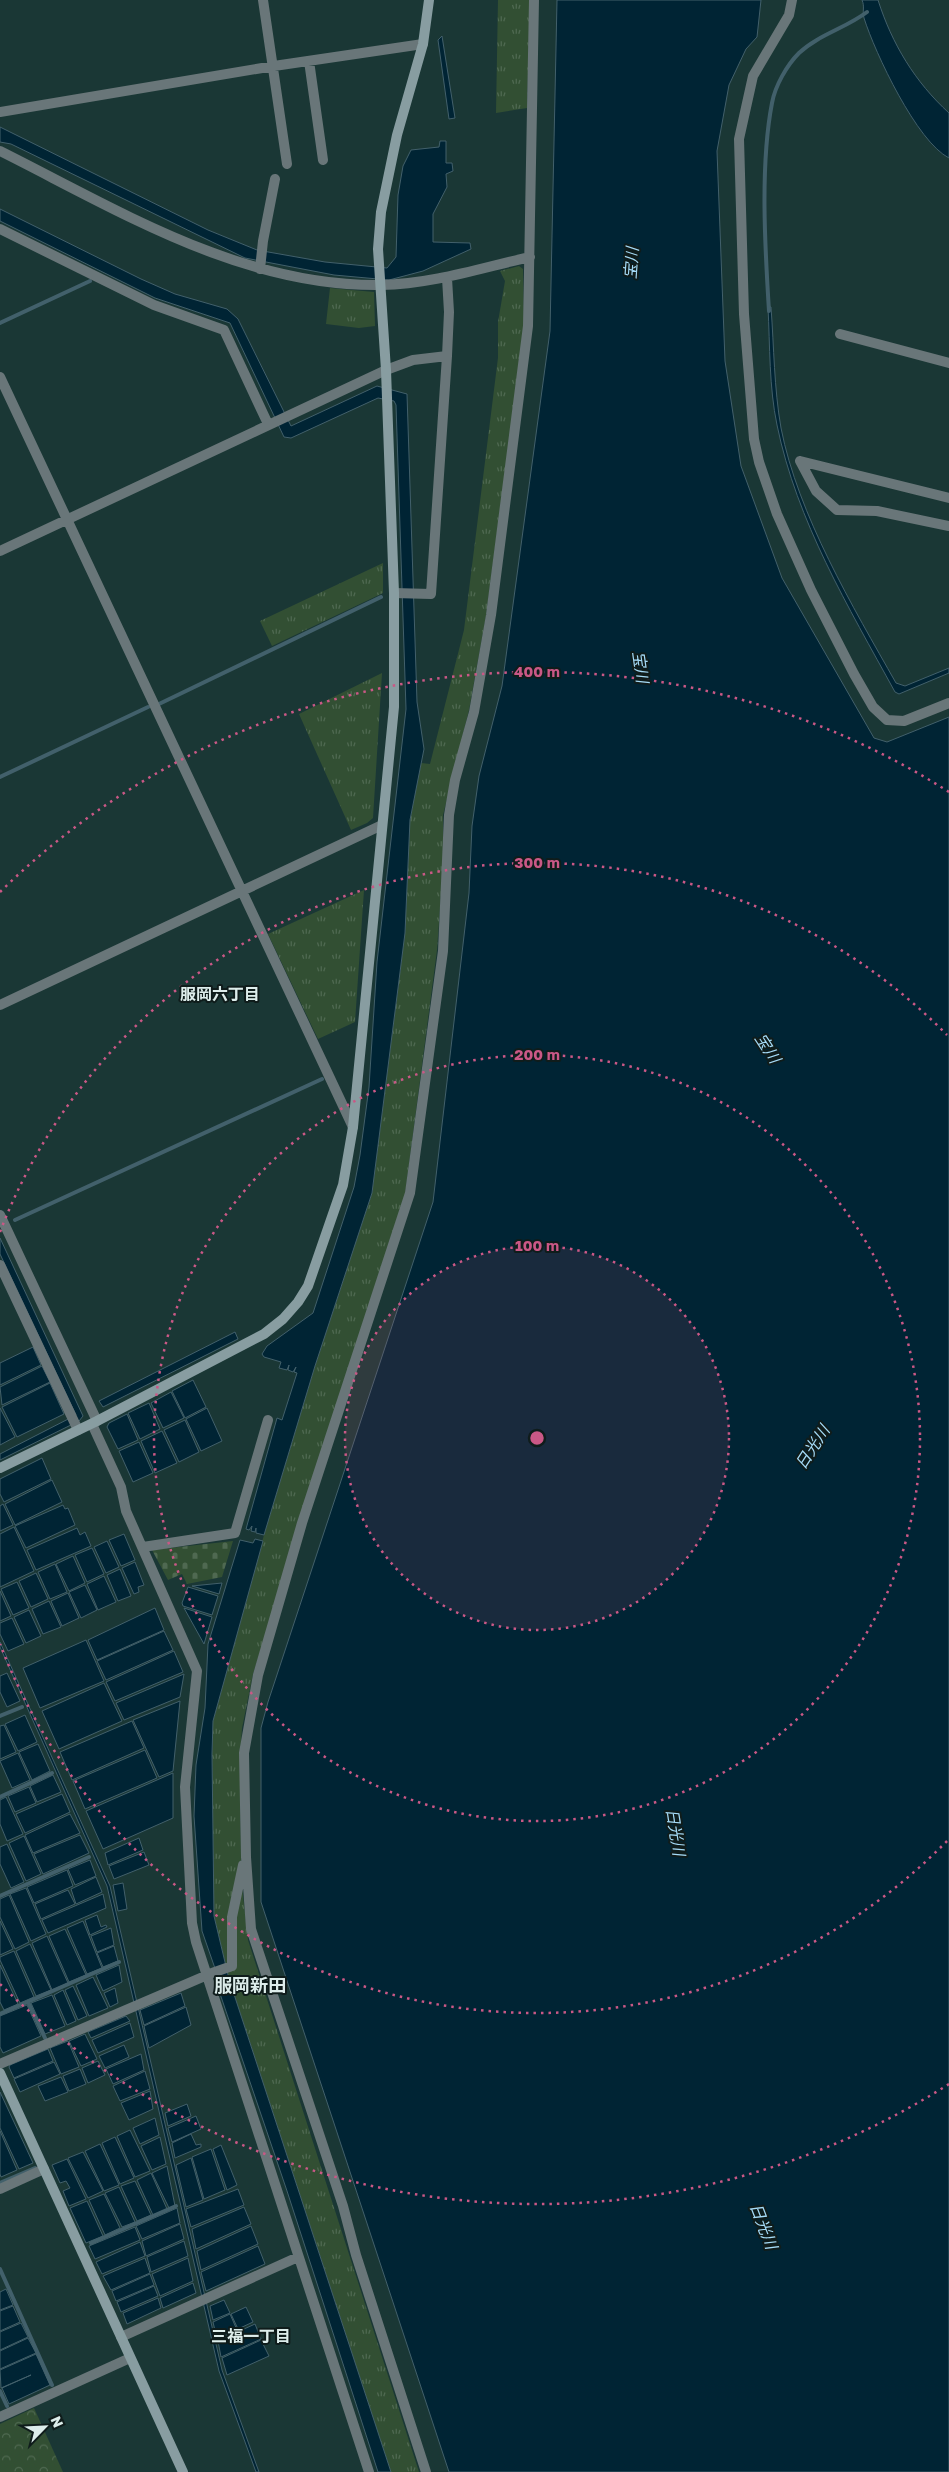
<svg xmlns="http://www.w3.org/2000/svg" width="949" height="2472" font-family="'Golos Text','Noto Sans JP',sans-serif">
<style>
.grass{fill:url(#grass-tufts)}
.cemetery{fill:url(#cemetery-stones)}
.park{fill:url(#park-crowns)}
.water{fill:#002434;stroke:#42606b}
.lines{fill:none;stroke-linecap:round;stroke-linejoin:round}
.stream{stroke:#42606b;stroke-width:4}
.street{stroke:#697679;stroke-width:10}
.secondary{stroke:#889da1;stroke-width:10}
.ring{fill:none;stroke:#ca5886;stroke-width:2.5;stroke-dasharray:2.5 5}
.labels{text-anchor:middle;stroke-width:4;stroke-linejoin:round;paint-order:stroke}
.water-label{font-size:16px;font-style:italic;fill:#a5dbf7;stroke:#0f1c1b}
.neighbourhood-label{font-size:16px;font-weight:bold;fill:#ddedeb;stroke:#0f1c1b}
.quarter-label{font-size:18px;font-weight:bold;fill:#ddedeb;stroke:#0f1c1b}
.centre{fill:#ca5886;stroke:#0f1c1b;stroke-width:2.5}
.ring-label{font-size:15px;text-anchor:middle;font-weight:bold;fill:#ca5886;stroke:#0f1c1b;stroke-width:4;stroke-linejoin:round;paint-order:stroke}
</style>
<defs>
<pattern id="grass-tufts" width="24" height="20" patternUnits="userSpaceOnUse" patternTransform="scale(1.25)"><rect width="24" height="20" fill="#324f33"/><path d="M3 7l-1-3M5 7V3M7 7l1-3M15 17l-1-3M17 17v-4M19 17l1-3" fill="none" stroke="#4f6951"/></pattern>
<pattern id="cemetery-stones" width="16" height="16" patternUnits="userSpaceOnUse" patternTransform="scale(1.25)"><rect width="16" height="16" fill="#324f33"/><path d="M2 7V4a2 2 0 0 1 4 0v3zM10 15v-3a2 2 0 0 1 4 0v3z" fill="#4f6951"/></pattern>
<pattern id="park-crowns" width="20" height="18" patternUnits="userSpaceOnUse" patternTransform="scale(1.25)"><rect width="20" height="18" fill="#324f33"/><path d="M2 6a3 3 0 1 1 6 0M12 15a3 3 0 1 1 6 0" fill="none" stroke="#4f6951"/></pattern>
</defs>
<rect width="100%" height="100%" fill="#1a3735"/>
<path class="grass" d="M498 0H530L527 108 496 113Z
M519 266 523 269 524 327 486 616 469 710 443 815V865L437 950 405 1195 253 1674 242 1728 240 1756 241 1861 231 1963 226 1966 214 1916 212 1754 213 1721 264 1535 315 1366 372 1193 405 933 410 820 421 763 430 764 464 630 498 358V322L505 281 500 271Z
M330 288 374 292 375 326 359 328 326 324Z
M383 563V593L272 646 260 621Z
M382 673 373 818 367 823 351 830 299 714Z
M364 890 355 1022 318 1039 268 934Z
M241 1878 248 1940 419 2472H391L229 1979 227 1970Z"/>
<path class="cemetery" d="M233 1541 222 1577 187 1584 182 1574 168 1580 152 1550Z"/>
<path class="park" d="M34 2408 63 2472H0V2424Z"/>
<path class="water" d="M557 0H761L757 37 746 49 729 85 717 151 725 361 741 466 782 578 874 738 887 742 949 717V2472H449L261 1902V1728L268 1702 433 1202 469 893 472 826 479 776 502 686 550 331Z
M862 0H878C892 44 915 82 949 113V158C917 142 875 53 864 18 862 11 865 7 862 0Z
M442 36 455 118 449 119 438 40Z
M0 127 208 230 257 250 325 262 387 268 396 257 398 195 403 166 411 150 439 147 440 141H446V163H452L453 171 446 174 447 187 433 214V242L470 243 471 249 423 271 389 280 334 275 245 258 11 144 0 142Z
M0 209 141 279 175 294 227 309 238 319 291 426 377 386 407 394 417 702 424 749 410 820 405 933 372 1193 315 1366 264 1535 256 1533V1528L255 1532 251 1531 252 1526 249 1530 246 1529 277 1418 282 1420 297 1373 294 1372 296 1367 293 1372 288 1370 289 1365 287 1370 279 1368 281 1362 264 1357 262 1354 267 1346 313 1313 354 1187 360 1155 369 1087 377 962 406 709 396 405 394 401 378 398 291 438 284 437 230 323 155 298 0 221Z
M768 307H771C774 347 774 388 781 428 798 515 853 607 896 683L905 686 949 668V673L899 694 895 692C848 606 797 522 777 425 769 387 770 346 768 307Z
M0 1238 83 1416 79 1421 0 1460V1454L76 1415 0 1254Z
M235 1332 238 1339 103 1407 99 1401Z
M33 1347 41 1365 0 1385V1363Z
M42 1366 50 1382 2 1405 0 1387Z
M193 1380 206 1407 185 1418 172 1391Z
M50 1383 64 1414 17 1437 2 1407Z
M171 1392 184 1418 163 1428 151 1403Z
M149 1403 160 1429 140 1439 128 1413Z
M0 1408 15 1437 0 1445Z
M207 1408 222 1441 201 1451 186 1419Z
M127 1414 138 1440 118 1449 107 1427 109 1423Z
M185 1420 199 1452 179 1462 164 1430Z
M162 1431 177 1463 155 1473 141 1441Z
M139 1442 153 1473 133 1482 119 1451Z
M42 1458 51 1479 4 1502 0 1494V1479Z
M52 1480 62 1502 15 1525 5 1504Z
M3 1504 13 1525 0 1531V1506Z
M63 1505 65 1509 68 1508 75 1525 26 1548 15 1526Z
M14 1527 34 1571 0 1587V1534Z
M77 1528 80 1535 85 1532 91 1546 36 1570 27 1550Z
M124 1534 135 1560 121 1566 109 1540Z
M255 1539 263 1541 213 1721 212 1754 214 1916 229 1979 391 2472H378L287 2191 215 1979 218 1977 202 1931 194 1816 196 1765 205 1708 208 1644 240 1540 253 1543Z
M107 1541 119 1567 106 1573 94 1547Z
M92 1548 104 1574 87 1582 75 1555Z
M73 1556 85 1583 69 1591 56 1564Z
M135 1562 144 1585 138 1587 139 1592 134 1594 122 1568Z
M55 1564 67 1592 50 1599 38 1572Z
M120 1569 131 1596 118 1601 107 1575Z
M36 1573 48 1599 31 1607 19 1581Z
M104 1576 116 1602 98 1610 87 1584Z
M17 1582 29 1608 13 1615 1 1589Z
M222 1583 219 1594 192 1586Z
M85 1585 97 1610 81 1618 69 1592Z
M188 1587 218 1596 212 1615 183 1606 182 1603Z
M0 1591 11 1616 0 1621Z
M68 1593 79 1618 62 1626 51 1601Z
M49 1601 61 1627 43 1634 32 1609Z
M155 1608 164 1630 97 1660 88 1640Z
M184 1608 212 1617 204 1644Z
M29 1610 41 1636 26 1643 14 1617Z
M12 1618 24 1644 8 1651 0 1634V1623Z
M164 1631 173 1650 106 1680 97 1661Z
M86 1640 104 1681 40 1708 23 1668Z
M0 1642 110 1886 222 2370 259 2472H256L219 2371 107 1886 0 1647Z
M174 1651 183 1672 115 1701 106 1682Z
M7 1673 20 1701 7 1707 0 1692V1676Z
M184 1674 180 1697 124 1720 116 1703Z
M104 1683 122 1721 59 1749 42 1711Z
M180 1701 173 1771 159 1777 133 1720Z
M25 1715 37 1742 18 1751 5 1724Z
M132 1721 144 1748 72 1780 60 1752Z
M4 1725 16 1752 0 1759V1726Z
M38 1744 50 1771 32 1780 19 1752Z
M145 1750 157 1778 85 1809 73 1781Z
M18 1753 30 1780 12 1788 0 1761Z
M173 1773V1818L103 1849 86 1811Z
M53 1775 61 1792 37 1802 30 1786Z
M29 1787 36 1803 15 1812 8 1796Z
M62 1794 70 1812 25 1833 16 1814Z
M6 1797 23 1834 7 1841 0 1824V1800Z
M70 1814 80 1833 33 1853 25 1835Z
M80 1835 89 1853 43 1874 34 1854Z
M24 1836 41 1874 26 1881 9 1843Z
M139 1838 143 1850 108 1865 105 1853Z
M7 1844 24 1882 11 1888 0 1864V1847Z
M144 1852 149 1865 114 1879 109 1866Z
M90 1860 96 1876 75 1885 68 1869Z
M67 1870 73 1886 34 1903 27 1887Z
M96 1877 102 1892 76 1904 71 1889Z
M123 1883 127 1909 118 1911 113 1885Z
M26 1888 46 1934 31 1941 10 1894Z
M68 1890 75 1904 41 1919 35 1904Z
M103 1894 106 1908 48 1933 42 1920Z
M9 1895 29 1942 15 1949 0 1917V1899Z
M97 1915 101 1927 106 1925 107 1927 90 1935 85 1920Z
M0 1921 13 1949 0 1955Z
M83 1921 102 1968 87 1974 67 1928Z
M111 1928 114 1945 97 1952 91 1936Z
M65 1929 86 1975 69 1982 49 1936Z
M47 1936 68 1983 52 1990 32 1943Z
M30 1944 51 1990 36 1996 16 1951Z
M114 1946 118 1961 103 1967 97 1953Z
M14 1951 34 1997 20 2003 0 1960V1957Z
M0 1965 18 2004 4 2010 0 2002Z
M119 1965 122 1982 103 1991 96 1975Z
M93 1977 108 2008 89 2016 76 1985Z
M73 1986 87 2016 78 2020 65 1990Z
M115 1988 118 2003 110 2007 104 1993Z
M63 1990 76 2021 67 2025 54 1995Z
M181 1993 185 2006 144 2025 140 2010Z
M52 1995 65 2026 45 2034 31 2003Z
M27 2005 41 2036 3 2053 0 2047V2016Z
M186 2007 191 2025 149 2048 144 2026Z
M126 2016 130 2021 91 2038 88 2032Z
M130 2023 134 2037 98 2053 92 2040Z
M85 2034 97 2059 81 2066 69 2041Z
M68 2041 79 2067 61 2074 50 2048Z
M124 2045 129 2057 105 2068 99 2056Z
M48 2049 53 2061 14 2078 9 2067 10 2065Z
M141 2054 144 2070 113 2084 106 2069Z
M98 2061 105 2075 88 2083 82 2068Z
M54 2062 60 2074 20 2092 14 2079Z
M80 2069 86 2084 69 2091 63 2076Z
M145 2071 150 2089 120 2101 113 2086Z
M61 2077 68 2092 45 2101 38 2086Z
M150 2091 153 2109 129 2120 121 2103Z
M0 2092 33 2163 19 2169 0 2128Z
M187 2104 191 2116 168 2126 165 2113Z
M196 2116 201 2129 172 2142 168 2128Z
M155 2118 159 2135 140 2144 133 2128Z
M130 2130 150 2171 135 2177 117 2136Z
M0 2131 17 2170 1 2177 0 2174Z
M191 2134 196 2145 201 2144V2147L175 2158 172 2143Z
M115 2137 134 2178 120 2184 102 2143Z
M160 2137 166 2164 152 2170 141 2146Z
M100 2144 119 2185 104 2191 85 2151Z
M221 2145 237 2185 227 2190 213 2149Z
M211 2149 225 2190 204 2199 192 2157Z
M83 2152 103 2191 88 2198 68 2158Z
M191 2158 203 2200 186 2207 176 2165Z
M67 2159 86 2199 69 2206 63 2191 70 2188 66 2181 60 2183 52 2165Z
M167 2166 175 2206 169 2208 152 2173Z
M151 2173 167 2209 153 2215 137 2180Z
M135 2181 151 2215 137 2221 121 2186Z
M119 2187 135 2222 122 2227 105 2193Z
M238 2189 244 2205 191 2227 186 2209Z
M104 2194 120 2228 105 2235 89 2200Z
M87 2201 103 2236 86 2243 70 2208Z
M244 2207 251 2224 196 2249 192 2229Z
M177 2208 180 2223 142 2239 136 2226Z
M180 2224 184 2239 146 2256 142 2241Z
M251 2226 258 2244 201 2270 197 2251Z
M135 2227 140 2240 95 2259 89 2246Z
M184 2241 188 2256 151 2272 147 2257Z
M140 2242 145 2256 102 2274 96 2262Z
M258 2246 265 2264 206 2291 201 2272Z
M145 2258 150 2273 111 2290 103 2276Z
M188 2258 193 2281 160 2296 152 2274Z
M150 2274 154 2285 116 2301 112 2291Z
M193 2283 196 2293 163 2308 160 2298Z
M154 2286 158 2296 121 2312 117 2302Z
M6 2289 13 2305 0 2310V2292Z
M158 2298 161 2308 127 2324 123 2313Z
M224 2300 230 2313 213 2320 210 2306Z
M13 2306 20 2322 0 2331V2311Z
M246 2307 253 2322 238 2329 231 2314Z
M230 2314 237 2330 217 2339 213 2322Z
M21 2323 28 2337 0 2350V2332Z
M255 2324 261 2339 221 2357 218 2341Z
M28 2338 36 2353 0 2369V2351Z
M261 2340 269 2356 227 2375 222 2358Z
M36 2354 50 2385 9 2404 2 2388 31 2375 1 2388 0 2370Z"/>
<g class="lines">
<path class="stream" d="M769 311C765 248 760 165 772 103 775 86 787 65 799 53 818 35 846 28 867 12
M0 323 90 281
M159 704 381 597
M0 777 148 707
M15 1220 322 1079
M0 1716 22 1707
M0 1797 52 1773
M0 1896 89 1857
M28 2002 45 2038
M0 2014 119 1962
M0 2183 35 2168
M91 2243 176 2206
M0 2269 52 2385
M0 2391 7 2406"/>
<path class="street" d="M263 0 287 164
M792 0 789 15 753 76 739 139 744 314 754 439 759 462 777 514 811 590 854 674 873 707 887 720 904 721 949 703
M309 61 323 160
M0 112 274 66 423 44
M0 151C120 211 242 287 381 285 432 284 481 268 530 257
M0 229 154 305 224 330 268 424
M260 269 263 241 275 179
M840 334 949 363
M0 377 353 1127
M800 461 816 491 837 510 877 511 949 526
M800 461 949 498
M0 551 386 370 413 360 447 356
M394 593 431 594 447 356 449 312 447 278
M0 1005 382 825
M0 1215 97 1421
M0 1265 78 1430
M92 1424 121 1487 126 1511 197 1671 185 1787 192 1923 196 1942 369 2472
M143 1547 235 1533 268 1420
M0 2064 212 1973 232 1966V1917L243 1865
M0 2189 44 2169
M121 2337 298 2257
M0 2417 130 2358
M426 2472 356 2255 343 2206 251 1929 246 1857 244 1753 258 1675 302 1523 410 1193 443 951 449 815 455 780 474 712 491 615 528 326 534 0"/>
<path class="secondary" d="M0 1468 97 1421 264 1334 283 1319 298 1302 308 1286 343 1185 353 1127 394 707V593L386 370 378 249 381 212 397 135 423 44 429 0
M0 2073 183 2472"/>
</g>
<circle cx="537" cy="1438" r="192" fill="#ca5886" fill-opacity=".12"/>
<g class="ring">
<circle cx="537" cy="1438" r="192"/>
<circle cx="537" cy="1438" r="383"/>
<path d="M947 1841A575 575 0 0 1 0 1644M0 1232A575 575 0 0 1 947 1035"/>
<path d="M949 2084A766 766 0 0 1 0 1984M0 892A766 766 0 0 1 949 792"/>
</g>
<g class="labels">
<g class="water-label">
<text transform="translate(631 263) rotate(-86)" y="6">宝川</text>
<text transform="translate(641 667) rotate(82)" y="6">宝川</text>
<text transform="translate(768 1048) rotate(57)" y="6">宝川</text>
<text transform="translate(812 1447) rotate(-57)" y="6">日光川</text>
<text transform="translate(676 1832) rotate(81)" y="6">日光川</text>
<text transform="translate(764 2226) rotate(69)" y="6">日光川</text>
</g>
<g class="neighbourhood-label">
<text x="220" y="1000">服岡六丁目</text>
<text x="251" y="2342">三福一丁目</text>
</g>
<g class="quarter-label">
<text x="250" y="1992">服岡新田</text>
</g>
</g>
<circle cx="537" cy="1438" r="8" class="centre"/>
<g class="ring-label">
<text x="537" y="677">400 m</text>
<text x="537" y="868">300 m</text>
<text x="537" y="1060">200 m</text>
<text x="537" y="1251">100 m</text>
</g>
<g transform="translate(45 2427) rotate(66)" stroke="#0f1c1b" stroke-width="4" paint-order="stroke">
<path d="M0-4L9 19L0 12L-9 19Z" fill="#ddedeb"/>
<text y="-8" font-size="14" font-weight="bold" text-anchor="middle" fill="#ddedeb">N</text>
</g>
</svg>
